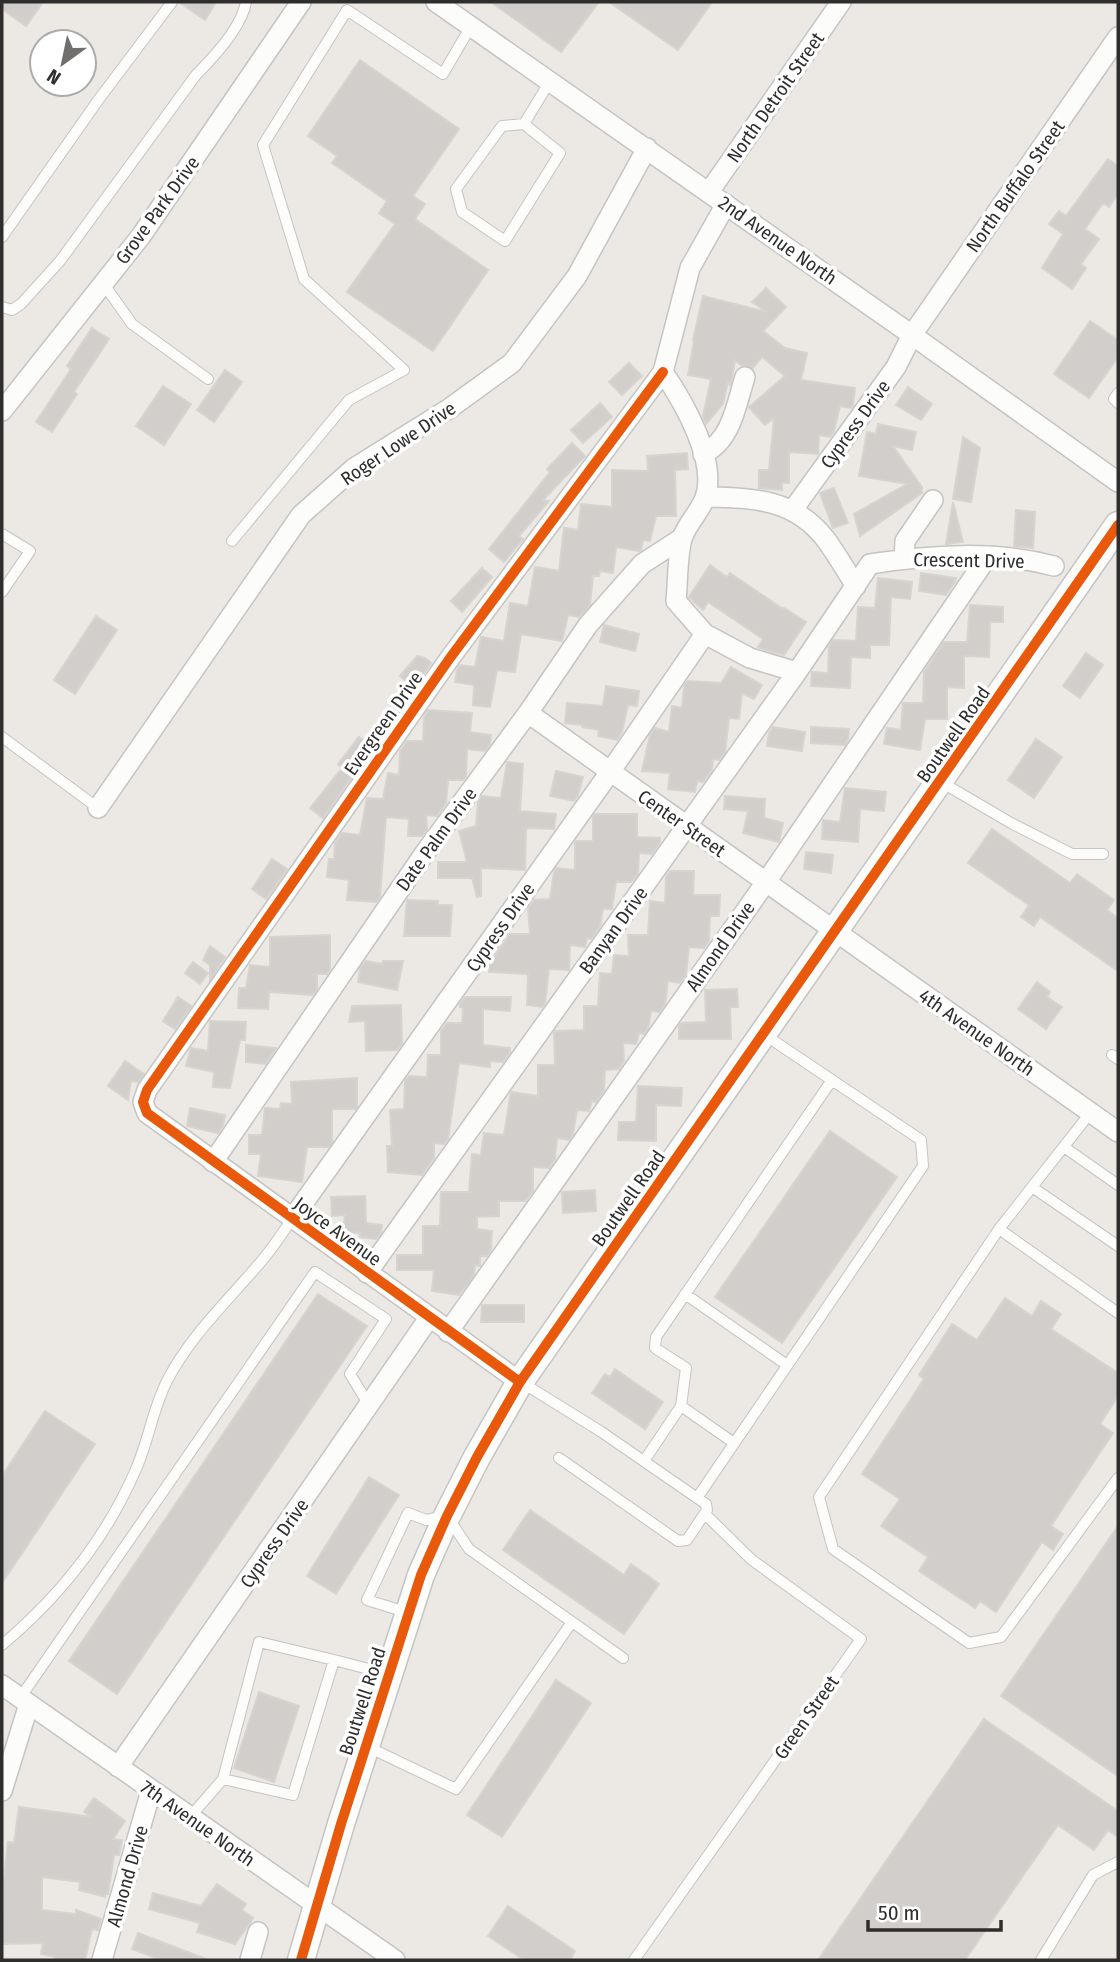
<svg xmlns="http://www.w3.org/2000/svg" width="1120" height="1962" font-family="'Fira Sans Condensed',sans-serif">
<style>
.building{fill:#d1cecb;stroke:#d7d4d0;stroke-width:2}
.lines{fill:none;stroke-linecap:round;stroke-linejoin:round}
.lane-casing{stroke:#c5c4c5;stroke-width:12}
.street-casing{stroke:#c5c4c5;stroke-width:22}
.secondary-casing{stroke:#c5c4c5;stroke-width:29}
.lane{stroke:#fcfcfb;stroke-width:10}
.street{stroke:#fcfcfb;stroke-width:19}
.secondary{stroke:#fcfcfb;stroke-width:26}
.cycleway-casing{stroke:#fff;stroke-width:15}
.cycleway{stroke:#e8590c;stroke-width:10}
.labels{text-anchor:middle;stroke-width:7;stroke-linejoin:round;paint-order:stroke}
.street-label{font-size:19px;fill:#2e2e2e;stroke:#fff}
</style>
<rect width="100%" height="100%" fill="#ece8e4"/>
<path class="building" d="M2 2H43L26 26 2 9Z
M179 2H216L205 20Z
M491 2H599L561 52Z
M609 2H712L678 50Z
M360 60 459 129 413 196 425 204 415 219 488 270 433 351 347 292 395 224 379 213 387 201 332 163 337 156 308 136Z
M1108 159 1118 166V194L1109 207 1103 203 1085 229 1099 239 1081 264 1086 268 1072 289 1042 268 1063 234 1049 224 1059 211 1066 216Z
M766 288 786 307 763 331 785 348 807 353 801 380 855 388 853 406 851 408 840 406 834 431 830 437 819 435 818 454 789 452V483H782V490L759 488V470H769L774 418 765 425 749 407 785 376 762 357 753 368 741 365 735 360 732 379 730 385 728 382 723 404 706 424 703 416 711 379 688 375 694 341 693 340 703 296 767 312 752 302Z
M1090 321 1118 340V357L1089 398 1054 374Z
M92 328 109 339 74 392 77 394 52 432 36 422 71 369 67 366Z
M629 363 642 376 622 395 609 382Z
M225 370 242 382 214 422 197 410Z
M163 386 191 404 164 445 136 426Z
M908 387 932 404 921 420 896 405Z
M600 403 612 417 583 443 571 430Z
M878 424 916 432 912 450 893 446 922 487V493L860 536 854 514 907 484 859 476 867 432 876 434Z
M963 437 980 448 971 502 953 499Z
M572 443 585 456 543 500 549 501 519 536 523 539 504 562 489 549 550 472 547 469Z
M687 453 688 469 675 470 676 516H656L650 541 643 540 641 550 639 551 616 547 613 573 600 571 599 576H593L590 605 579 617 568 615 562 641 521 634 515 672 497 670 490 707 473 705 474 685 455 682 457 670 460 665 475 667 481 637 504 641 510 603 528 606 535 567 559 571 564 528 578 530 581 504 612 507V470L648 471 647 456Z
M834 488 848 523 833 528 820 493Z
M953 502 963 542 946 544Z
M1016 510 1035 512 1033 548 1014 546Z
M710 565 727 577 730 573 783 609 784 608 806 622 784 655 760 648 758 647 763 639 708 602 703 610 689 597Z
M482 568 492 577 462 612 451 601Z
M921 573 956 578 955 582 946 595 919 591Z
M878 578 912 582 910 599 891 597 889 645H870V658L851 657 850 688 811 686 812 672 828 673 829 647 833 640 856 641 858 607 875 608Z
M970 605 1003 607V622H990L989 657 964 656V688L947 687V719H925L920 750 884 744 887 728 901 730 903 703H923L924 672 944 642H967Z
M96 616 117 630 75 694 54 680Z
M604 625 639 634 635 651 600 642Z
M1086 653 1103 665 1080 698 1063 686Z
M417 656 425 658 431 663 414 688 400 676Z
M731 667 762 685 754 699 742 693 739 719 729 718 725 752 719 760 713 759 712 770 703 782 697 781 695 792 668 789 670 773 642 771 650 735 655 728 669 732 672 706 682 708 684 686 688 681 721 683Z
M606 686 639 691 637 706 628 705 622 732 617 740 598 736 599 730 582 727V725L565 723 567 703 603 706Z
M428 710 472 713 470 732 491 735 490 744 485 751 467 749 466 776 463 780H448L446 803 437 816 426 815 427 830 422 836H408L409 819 386 817 380 897 376 902 347 900 349 880 327 877 329 859H334L335 843 342 833 360 835 367 798 383 799 388 773 399 775 400 751 407 741H423L424 717Z
M773 727 805 732 802 751 767 746 769 733Z
M811 727 849 729 848 739 845 745 811 743Z
M359 737 372 747 323 818 310 808 342 768 338 764Z
M1036 739 1062 757 1034 798 1008 780Z
M507 762 523 764 520 811 556 814 554 829 526 828 525 870 481 868V896L477 897 472 878H438V862H467L459 831 476 826 478 802 482 796 501 798Z
M556 771 583 777 578 795 574 801 550 796Z
M845 788 886 792 884 811 860 809 858 842 822 839 823 820 840 822Z
M725 796 765 799 764 818 783 823 779 842 743 833 748 811 724 809Z
M595 814H637V837L660 838V842L652 854 639 853 638 874 631 882H616L612 909H603L600 926 591 939 587 938 585 947 570 945 569 970 549 969 545 1003 542 1007 527 1005 528 974 489 972 490 962 510 934H530L528 908 534 900 550 899 554 872 557 868 575 870V843L576 841H593V817Z
M992 829 1070 883 1077 874 1114 900 1107 910 1118 918V971L1040 917 1034 926 1021 917 1029 905 968 863Z
M806 852 833 855 831 873 804 869Z
M272 859 287 869 266 899 252 889Z
M670 871H694L693 895H720L719 916H710L709 941 704 948 689 947 686 974 680 983 668 981 665 1004 659 1012 651 1011 648 1028 644 1034 639 1033 636 1044 623 1043 624 1061 619 1069 605 1070 604 1090 596 1102 592 1101 589 1111 577 1110 573 1134 569 1140 557 1138 555 1159 549 1168 533 1167V1191L525 1201H499V1216L477 1217V1229L492 1231 491 1250 487 1256H480V1266L475 1265 474 1275 459 1295 432 1291 434 1270H397V1255H423V1226H440L441 1192H469L472 1154 481 1155 484 1133 504 1135 511 1092 538 1096V1065H555L554 1033 555 1031 584 1030V1006H598L600 973 612 974 614 955 629 956 628 935H648L650 901 665 903 666 877Z
M407 900 438 901 437 905H452L450 936H404Z
M330 935V969L327 974H317V989L313 995 269 992 268 1009 238 1008 239 988H246L250 965 270 967V937Z
M210 946 225 957 210 980V965L203 960Z
M366 961 382 964 383 961H403L397 990 358 982 360 968Z
M193 962 208 973 200 984 185 973Z
M1037 982 1050 992 1047 997 1062 1007 1046 1029 1018 1009Z
M737 989 738 1007H730L731 1039H679V1026L682 1023 706 1022 705 990Z
M178 997 191 1006 175 1029 163 1021Z
M465 997H511L510 1011 483 1009V1045L510 1048V1052L503 1062 490 1061V1067L459 1063 448 1139 444 1144 434 1143V1158L422 1175 388 1172 387 1146H392L390 1110 404 1109 405 1081 409 1076 427 1077 428 1055H441V1031L447 1023H462L463 1008 460 1007V1004Z
M401 1005 402 1044 397 1050 366 1051 365 1021 349 1022 352 1006Z
M210 1021 246 1022 245 1040H240L230 1088 213 1087 214 1072 186 1066 191 1048 208 1051Z
M246 1045 276 1048 266 1064 246 1062Z
M125 1061 144 1074 138 1082 131 1081 128 1100 108 1086Z
M357 1078V1107L355 1109H332V1142L329 1147H307L302 1182 258 1176 261 1154H249V1135H262L265 1108 280 1109 281 1103 292 1104 291 1082Z
M638 1086 682 1088 681 1106 656 1105V1141L618 1140 619 1122H636Z
M190 1108 225 1115 223 1125 218 1133 187 1126Z
M830 1131 897 1177 782 1343 715 1297Z
M595 1190 596 1211 563 1213 562 1192Z
M365 1196 366 1223 382 1225 381 1233 376 1239 360 1237V1233L343 1231 345 1215 332 1216 331 1197Z
M318 1294 367 1326 117 1694 69 1661Z
M1005 1298 1032 1316 1041 1301 1061 1314 1051 1329 1118 1373V1396L1100 1424 1113 1433 1051 1526 1063 1534 1053 1550 1042 1542 996 1612 980 1601 975 1608 919 1571 928 1557 881 1526 900 1499 862 1474 924 1379 919 1375 952 1324 977 1340Z
M482 1305H524V1322H481Z
M615 1369 663 1402 645 1429 592 1393 605 1374 610 1377Z
M45 1411 95 1444 2 1583V1476Z
M369 1477 399 1495 336 1594 307 1576Z
M530 1510 624 1575 631 1564 659 1584 624 1634 503 1550Z
M1118 1526V1776L1001 1696Z
M556 1680 591 1703 502 1837 467 1815Z
M259 1692 299 1706 274 1782 234 1768Z
M984 1719 1118 1811V1837L1108 1830 1094 1850 1058 1825 965 1960H818Z
M94 1798 125 1821 113 1839 122 1840 119 1855H114L108 1894H105V1897L79 1890 80 1882 42 1877V1910L76 1914V1910L101 1919 98 1930 92 1929 85 1960H54L55 1957 41 1954 43 1943 2 1944 3 1887 8 1842 14 1843 19 1807 92 1817 84 1812Z
M217 1884 246 1904 242 1910 253 1918 235 1944 197 1932 200 1923 149 1909 153 1893 201 1906Z
M508 1906 575 1951 570 1960H524L488 1936Z
M138 1933 206 1959V1960H161L132 1949Z"/>
<g class="lines">
<defs>
<path id="lane" d="M524 124 560 153 505 241 462 212 456 189 502 126 524 124 550 81
M2 237 99 99 172 2
M103 283 132 324 208 379
M2 307 12 310 21 304 60 261 196 75C214 57 242 27 246 2
M1118 393 1114 399 1118 403
M2 534 30 551 2 592
M232 541 349 400 404 370 304 279 263 145 347 10 443 74 471 26
M2 737 98 808
M941 782 1011 823 1072 854H1103
M1112 1055 1118 1059
M1091 1112 999 1229 819 1497 833 1549 969 1643 1001 1637 1118 1478
M1064 1147 1118 1185
M1032 1187 1118 1246
M999 1229 1118 1313
M685 1294 787 1365
M521 1382 600 1431 706 1504 707 1510 687 1540 678 1541 559 1458
M681 1406 734 1443
M644 1461 681 1406 686 1368 655 1348 656 1337 832 1080
M697 1498 923 1166 921 1140 765 1035
M409 1613 367 1600 408 1513 426 1520 447 1516 469 1549 623 1658
M2 1645C59 1597 106 1539 136 1469 149 1440 153 1407 168 1379 192 1333 232 1297 264 1258 274 1246 283 1232 292 1219
M334 1660 388 1674
M20 1698 315 1272 386 1319 350 1374 369 1405
M368 1747 456 1789 572 1622
M190 1817 223 1779 293 1795 334 1660 259 1642 223 1779
M634 1960 861 1639 752 1560 705 1514
M1041 1960 1093 1875 1118 1862"/>
<path id="street" d="M436 2 912 335 1118 482
M709 192 841 2
M726 204 690 268 663 372C683 401 718 461 705 498 700 511 688 523 683 536 677 552 678 583 676 601L705 634 750 658 797 672
M2 411 141 236 301 2
M703 454C732 440 736 405 745 377
M705 497C753 498 795 498 827 541 837 555 846 571 856 586
M792 511 896 367 912 335 1118 37
M904 559 905 541 933 500
M528 713 1118 1132
M98 808 301 515 354 468 450 408 512 363 577 276 647 148
M213 1162 424 854 528 713 588 625 642 564 682 538
M292 1219 610 772 705 634
M367 1273 797 672 870 564C930 555 995 550 1054 566
M448 1332 766 882 988 556
M520 1382 147 1113 143 1102 147 1090 450 658 663 372
M2 1685 395 1960
M118 1767 429 1318
M2 1791 29 1704
M102 1960 151 1791
M250 1960 258 1932"/>
<path id="secondary" d="M301 1960 341 1824 421 1575 447 1516 477 1457 520 1382 1118 525"/>
</defs>
<use href="#lane" class="lane-casing"/>
<use href="#street" class="street-casing"/>
<use href="#secondary" class="secondary-casing"/>
<use href="#lane" class="lane"/>
<use href="#street" class="street"/>
<use href="#secondary" class="secondary"/>
<defs>
<path id="cycleway" d="M520 1382 147 1113 143 1102 147 1090 450 658 663 372
M301 1960 341 1824 421 1575 447 1516 477 1457 520 1382 1118 525"/>
</defs>
<use href="#cycleway" class="cycleway-casing"/>
<use href="#cycleway" class="cycleway"/>
</g>
<g class="labels">
<g class="street-label">
<text transform="translate(775 97) rotate(-55)" y="7">North Detroit Street</text>
<text transform="translate(1015 186) rotate(-55)" y="7">North Buffalo Street</text>
<text transform="translate(157 210) rotate(-54)" y="7">Grove Park Drive</text>
<text transform="translate(778 240) rotate(35)" y="7">2nd Avenue North</text>
<text transform="translate(855 424) rotate(-54)" y="7">Cypress Drive</text>
<text transform="translate(398 443) rotate(-34)" y="7">Roger Lowe Drive</text>
<text transform="translate(969 560) rotate(1)" y="7">Crescent Drive</text>
<text transform="translate(383 723) rotate(-55)" y="7">Evergreen Drive</text>
<text transform="translate(953 734) rotate(-55)" y="7">Boutwell Road</text>
<text transform="translate(682 823) rotate(35)" y="7">Center Street</text>
<text transform="translate(436 839) rotate(-54)" y="7">Date Palm Drive</text>
<text transform="translate(500 927) rotate(-55)" y="7">Cypress Drive</text>
<text transform="translate(613 930) rotate(-54)" y="7">Banyan Drive</text>
<text transform="translate(720 946) rotate(-55)" y="7">Almond Drive</text>
<text transform="translate(977 1032) rotate(35)" y="7">4th Avenue North</text>
<text transform="translate(628 1198) rotate(-55)" y="7">Boutwell Road</text>
<text transform="translate(338 1231) rotate(36)" y="7">Joyce Avenue</text>
<text transform="translate(274 1543) rotate(-55)" y="7">Cypress Drive</text>
<text transform="translate(362 1701) rotate(-72)" y="7">Boutwell Road</text>
<text transform="translate(806 1717) rotate(-55)" y="7">Green Street</text>
<text transform="translate(198 1823) rotate(35)" y="7">7th Avenue North</text>
<text transform="translate(127 1876) rotate(-74)" y="7">Almond Drive</text>
</g>
</g>
<rect width="1120" height="1962" fill="none" stroke="#2e2e2e" stroke-width="7"/>
<g transform="translate(63 63) rotate(213)"><circle r="33" fill="#ffffff" stroke="#ababab" stroke-width="2"/>
<path d="M0-5L12 26L0 18L-12 26Z" fill="#706f6e"/>
<text y="-10" font-size="19" font-weight="bold" text-anchor="middle" fill="#2e2e2e">N</text>
</g>
<path d="M868 1920v10h133v-10" fill="none" stroke="#2e2e2e" stroke-width="3.5"/>
<text x="878" y="1920" font-size="21" fill="#2e2e2e" stroke="#ffffff" stroke-width="5" paint-order="stroke">50 m</text>
</svg>
